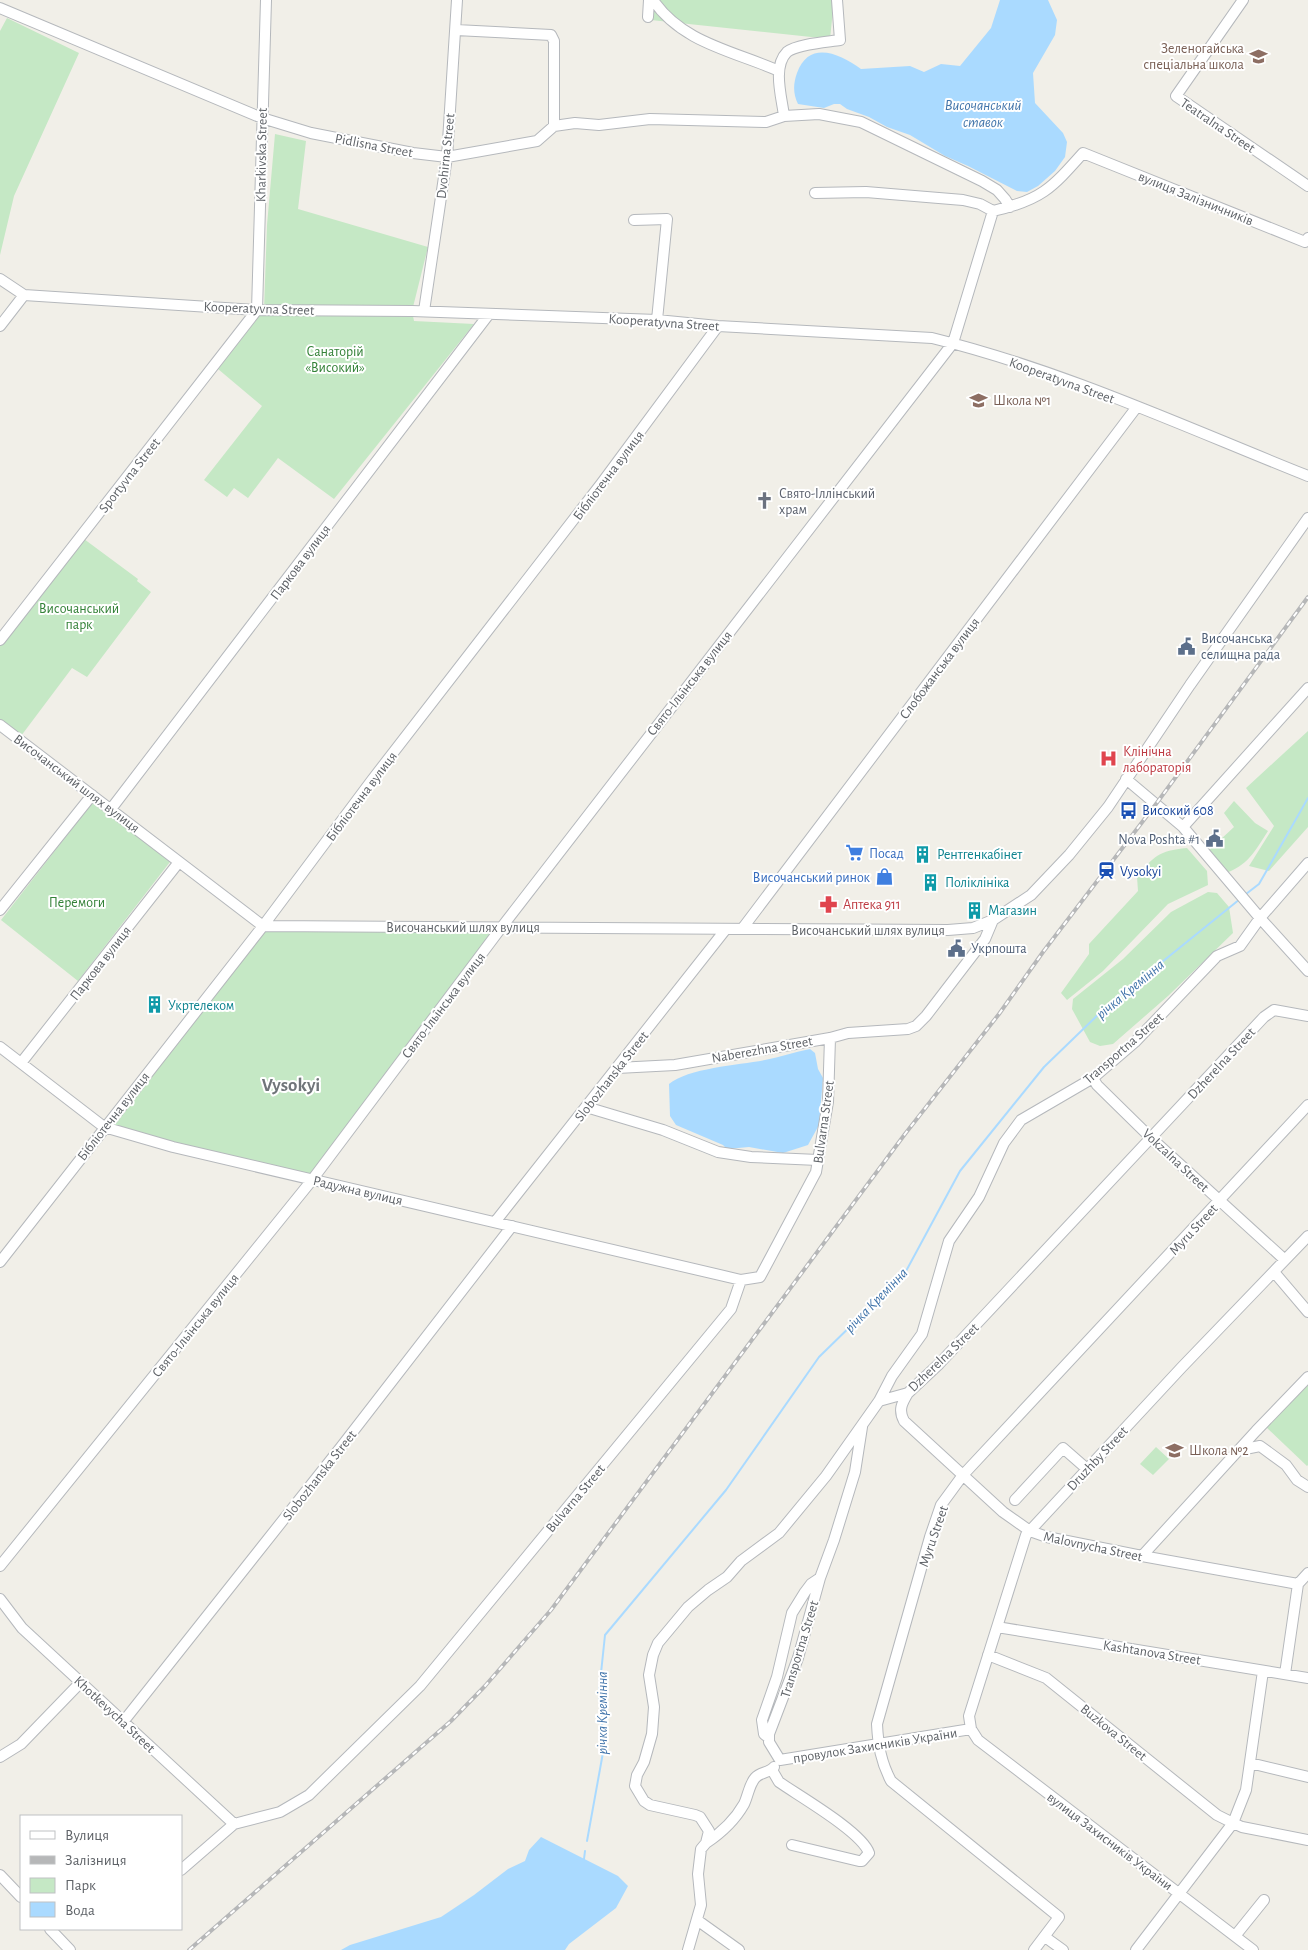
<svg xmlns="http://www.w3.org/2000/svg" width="1308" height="1950" font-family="'Alegreya Sans',sans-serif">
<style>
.green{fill:#c5e8c5}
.water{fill:#aadaff}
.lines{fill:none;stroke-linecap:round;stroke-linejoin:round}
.stream{stroke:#aadaff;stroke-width:2}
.minor-casing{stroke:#b5b8bc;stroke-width:12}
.minor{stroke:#fff;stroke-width:10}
.rail-casing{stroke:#b6b7b8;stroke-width:4}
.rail{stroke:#fff;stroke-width:2;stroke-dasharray:5.5;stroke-linecap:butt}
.labels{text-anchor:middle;stroke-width:4;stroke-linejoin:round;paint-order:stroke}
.education-label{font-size:14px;fill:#785e54;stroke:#fff;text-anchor:start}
.street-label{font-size:14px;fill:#5f6368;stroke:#fff}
.park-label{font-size:14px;fill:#348238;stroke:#fff}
.worship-label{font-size:14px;fill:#5b616d;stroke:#fff;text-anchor:start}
.service-label{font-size:14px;fill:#4e5e75;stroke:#fff;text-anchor:start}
.health-label{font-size:14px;fill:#be3a42;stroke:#fff;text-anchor:start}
.transit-label{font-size:14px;fill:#164399;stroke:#fff;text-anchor:start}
.shop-label{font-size:14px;fill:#366cbe;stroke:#fff;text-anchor:start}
.culture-label{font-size:14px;fill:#0d838f;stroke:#fff;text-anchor:start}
.water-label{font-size:15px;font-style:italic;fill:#4174aa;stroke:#fff}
.district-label{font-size:19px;font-weight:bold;fill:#70757a;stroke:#fff}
</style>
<rect width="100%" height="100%" fill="#f1efe8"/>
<path class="green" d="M652 0H834L830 39 651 20Z
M7 18 79 53 14 196 0 255V31Z
M275 134 306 141 298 209 428 247 412 311 414 321 474 324 334 499 278 458 248 498 234 488 227 497 204 480 262 406 218 369 264 310 267 225Z
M84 539 138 579 137 581 151 592 87 677 72 668 21 736 0 719V644Z
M1308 731V827L1269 871 1249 866 1274 826 1246 788Z
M96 798 173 858 78 981 1 920Z
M1234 801 1255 823 1268 831C1255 851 1248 866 1223 874L1207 852 1234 827 1224 813Z
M1187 848 1207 871 1208 885 1168 904 1103 971 1067 1000 1061 993 1089 954V944L1138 891 1137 877C1154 856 1158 851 1187 848Z
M1208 892 1217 893 1229 907 1233 933 1168 996 1113 1044 1100 1046 1090 1042 1072 1009 1073 999 1123 959 1171 912Z
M263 926 501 928 312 1180 104 1127Z
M1308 1385V1465L1307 1466 1266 1427Z
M1156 1447 1169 1459 1153 1475 1140 1464Z"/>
<path class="water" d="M1000 0H1048L1057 20 1055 35 1033 73 1035 103 1063 133 1067 142 1065 157 1055 171 1038 186 1027 192 1017 191 968 166 945 156 910 135 887 127 869 117 847 109 840 104H834L824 108 798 104C793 94 793 84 797 73 809 40 839 53 861 69L910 66 924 72 941 64 960 66 991 28Z
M810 1049 815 1053 818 1069 823 1078 819 1125 808 1145 783 1153 749 1147 727 1149 723 1145 676 1125 670 1116 669 1084C688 1068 739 1065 765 1060 780 1057 795 1052 810 1049Z
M541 1837 618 1876 628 1886 616 1908 569 1944 565 1950H341L350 1945 441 1917 474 1895 508 1869 525 1861 529 1850Z"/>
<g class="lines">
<path class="stream" d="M1246 894 1259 884 1308 798
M587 1841 604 1747 599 1692 605 1635 726 1490 819 1357 905 1273 960 1171 1044 1067 1105 1008 1240 899
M584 1859 585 1851"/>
<defs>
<path id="minor" d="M653 0C682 43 734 51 779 71
M1243 0 1176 96 1308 186
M0 8 262 118 311 133 413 153 447 157 537 141 554 126 575 123 599 125 650 119 766 122 784 116 819 114 861 122 982 181 997 190 1005 199 1010 207
M648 17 649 0
M456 30 551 35 554 41V126
M784 116C782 98 772 67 787 52 797 44 827 42 840 40L837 0
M815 193 866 192 963 200 980 204 993 211C1041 200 1051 189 1083 153L1305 242 1308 238
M634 220 667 219 657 320
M0 279 24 295 257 310 412 311 657 320 718 326 932 338C1062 370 1185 427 1308 476
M424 311 447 157 457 0
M0 326 24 295
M0 640 257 310 266 0
M0 725 263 926 948 930 973 928 993 920
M1126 779 1183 827 1260 918 1308 971
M111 809 489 314
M1183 827 1308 688
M0 910 92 795
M742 929 1136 408
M0 1047 104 1127 173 1147 741 1280 760 1277 816 1172 828 1102 830 1038
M21 1063 179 862
M617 1068 675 1065 830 1038 848 1033 908 1029 916 1026 926 1016 985 939 993 920 1031 895 1069 855 1108 807 1190 685 1308 518
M1093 1078 1097 1085 1151 1138 1285 1260
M586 1107 663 1130 718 1152 751 1157 818 1160
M495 1222 726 929
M0 1262 263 926 372 780 601 484 718 326
M1274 1272 1308 1312
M908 1393C902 1403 898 1410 904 1421L1003 1512 1030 1531 1047 1537 1142 1556 1298 1584
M879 1401 908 1393 939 1364 1264 1017 1274 1010 1308 1016
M1240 1450 1260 1446 1286 1465 1297 1480 1308 1487
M1015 1500 1063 1448 1087 1469
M1142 1556 1256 1431 1308 1377
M0 1566 312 1180 501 928 953 343 993 211
M0 1599 22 1628 234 1824
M997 1627 1308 1678
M988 1655 1046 1678 1217 1815 1233 1823 1246 1790 1263 1671
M1285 1674 1298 1584 1308 1573
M123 1722 341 1447 512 1226
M769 1738 764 1734 762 1720 777 1677 792 1613 805 1592 811 1584 820 1578
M0 1757 21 1744 81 1682
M780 1760 769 1742V1734L798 1658 820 1578 834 1540 855 1472 862 1427
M780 1760 971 1729
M1250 1763 1308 1777
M772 1770 779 1782C799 1796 862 1832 869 1853L862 1861H859L792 1845
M706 1843C721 1833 735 1820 744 1804 748 1796 749 1785 755 1778 760 1772 769 1773 774 1767
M181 1870 234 1824 280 1812 309 1795 420 1686 731 1309 741 1280
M0 1875 21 1897
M697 1920 739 1950
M50 1929 70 1950
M1235 1936 1264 1900
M1045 1937 1063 1950
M688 1950 701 1905 698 1874 701 1849 706 1843 709 1831 700 1817 695 1815 650 1805 644 1801 635 1786 637 1775 644 1762 652 1734 654 1707 649 1675 653 1655 658 1643 688 1607 708 1590 727 1577 741 1561 779 1533 826 1476 879 1401 892 1376 922 1334 949 1241 979 1197 1004 1143 1021 1120 1093 1078 1135 1042 1217 956 1240 946 1260 918 1308 863
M1034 1950 1059 1917 891 1781C881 1762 878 1745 877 1724L930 1537 941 1505 963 1475 1308 1105
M1136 1950 1233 1823 1242 1827 1308 1840
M1253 1950 978 1740 971 1729 969 1716 1026 1535 1182 1367 1308 1236"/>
</defs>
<use href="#minor" class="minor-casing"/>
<use href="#minor" class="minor"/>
<defs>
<path id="rail" d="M189 1950 451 1721 485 1686 551 1610 905 1134 999 1014 1043 952 1156 804 1308 597"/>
</defs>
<use href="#rail" class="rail-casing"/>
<use href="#rail" class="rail"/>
</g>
<defs>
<symbol id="school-bare" viewBox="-9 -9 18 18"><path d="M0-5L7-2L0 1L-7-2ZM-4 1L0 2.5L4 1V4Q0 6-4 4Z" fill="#8d6e63" stroke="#fff" stroke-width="2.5" paint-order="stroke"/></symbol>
<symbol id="church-bare" viewBox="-9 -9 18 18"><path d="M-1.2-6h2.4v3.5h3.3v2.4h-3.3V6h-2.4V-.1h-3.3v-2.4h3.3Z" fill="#6b7280" stroke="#fff" stroke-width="2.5" paint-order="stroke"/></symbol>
<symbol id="civic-bare" viewBox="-9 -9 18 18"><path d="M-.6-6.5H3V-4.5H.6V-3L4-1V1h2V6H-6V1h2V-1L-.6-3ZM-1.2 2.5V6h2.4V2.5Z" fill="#5c6f8a" stroke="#fff" stroke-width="2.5" paint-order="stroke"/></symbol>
<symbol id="hospital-bare" viewBox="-9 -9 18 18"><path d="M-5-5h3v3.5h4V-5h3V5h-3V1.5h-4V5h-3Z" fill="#e0444e" stroke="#fff" stroke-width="2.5" paint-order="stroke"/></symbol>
<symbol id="bus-bare" viewBox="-9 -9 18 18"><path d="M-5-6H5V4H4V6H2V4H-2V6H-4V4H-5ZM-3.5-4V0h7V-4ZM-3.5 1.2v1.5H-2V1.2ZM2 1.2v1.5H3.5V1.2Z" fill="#1a4fb4" stroke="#fff" stroke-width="2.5" paint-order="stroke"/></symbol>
<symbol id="supermarket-bare" viewBox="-9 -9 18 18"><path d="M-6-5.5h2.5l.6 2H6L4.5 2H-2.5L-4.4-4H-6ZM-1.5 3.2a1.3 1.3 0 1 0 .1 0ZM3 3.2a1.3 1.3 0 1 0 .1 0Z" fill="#3f7fe0" stroke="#fff" stroke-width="2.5" paint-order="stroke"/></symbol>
<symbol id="building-bare" viewBox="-9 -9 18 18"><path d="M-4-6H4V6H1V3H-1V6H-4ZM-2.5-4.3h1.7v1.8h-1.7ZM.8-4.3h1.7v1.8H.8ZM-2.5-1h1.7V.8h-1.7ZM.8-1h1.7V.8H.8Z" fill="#0f9aa8" stroke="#fff" stroke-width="2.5" paint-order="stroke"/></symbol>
<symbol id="station-bare" viewBox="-9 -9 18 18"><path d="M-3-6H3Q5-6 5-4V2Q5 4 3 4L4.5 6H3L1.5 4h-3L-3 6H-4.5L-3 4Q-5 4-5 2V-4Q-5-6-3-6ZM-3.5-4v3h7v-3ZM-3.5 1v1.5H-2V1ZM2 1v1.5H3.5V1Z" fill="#1a4fb4" stroke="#fff" stroke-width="2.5" paint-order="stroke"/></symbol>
<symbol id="shop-bare" viewBox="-9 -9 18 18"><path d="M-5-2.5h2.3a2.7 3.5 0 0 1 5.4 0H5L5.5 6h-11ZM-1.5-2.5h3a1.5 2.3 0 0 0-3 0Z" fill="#3f7fe0" stroke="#fff" stroke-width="2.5" paint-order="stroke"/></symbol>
<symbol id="pharmacy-bare" viewBox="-9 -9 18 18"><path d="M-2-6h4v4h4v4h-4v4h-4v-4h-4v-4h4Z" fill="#e0444e" stroke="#fff" stroke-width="2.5" paint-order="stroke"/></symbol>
</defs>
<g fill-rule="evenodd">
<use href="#school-bare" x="1246" y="44" width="25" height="25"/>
<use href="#school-bare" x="966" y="388" width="25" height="25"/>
<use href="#church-bare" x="752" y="488" width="25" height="25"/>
<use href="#civic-bare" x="1174" y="634" width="25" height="25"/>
<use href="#hospital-bare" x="1096" y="746" width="25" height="25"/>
<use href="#bus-bare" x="1116" y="798" width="25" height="25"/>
<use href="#civic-bare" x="1202" y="826" width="25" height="25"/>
<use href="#supermarket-bare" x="842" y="840" width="25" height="25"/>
<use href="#building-bare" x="910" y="842" width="25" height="25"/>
<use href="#station-bare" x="1094" y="858" width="25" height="25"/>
<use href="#shop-bare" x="872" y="864" width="25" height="25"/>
<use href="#building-bare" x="918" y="870" width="25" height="25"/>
<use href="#pharmacy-bare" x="816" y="892" width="25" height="25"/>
<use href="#building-bare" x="962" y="898" width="25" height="25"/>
<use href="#civic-bare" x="944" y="936" width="25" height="25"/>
<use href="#building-bare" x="142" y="992" width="25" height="25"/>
<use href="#school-bare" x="1162" y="1438" width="25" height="25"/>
</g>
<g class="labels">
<g class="education-label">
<text x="1244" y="53" text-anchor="end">Зеленогайська<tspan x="1244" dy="16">спеціальна школа</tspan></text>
<text x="993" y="405">Школа №1</text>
<text x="1189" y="1455">Школа №2</text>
</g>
<g class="street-label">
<text transform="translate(1218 125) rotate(34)" y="5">Teatralna Street</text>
<text transform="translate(374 145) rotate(11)" y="5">Pidlisna Street</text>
<text transform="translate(261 155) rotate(-89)" y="5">Kharkivska Street</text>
<text transform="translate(445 156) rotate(-84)" y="5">Dvohirna Street</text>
<text transform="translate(1196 198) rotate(22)" y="5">вулиця Залізничників</text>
<text transform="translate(259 308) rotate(2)" y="5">Kooperatyvna Street</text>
<text transform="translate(664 322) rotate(4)" y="5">Kooperatyvna Street</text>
<text transform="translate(1062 380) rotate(20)" y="5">Kooperatyvna Street</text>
<text transform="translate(129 475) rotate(-52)" y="5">Sportyvna Street</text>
<text transform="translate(608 475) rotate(-53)" y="5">Бібліотечна вулиця</text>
<text transform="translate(300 562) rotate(-53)" y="5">Паркова вулиця</text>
<text transform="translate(939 668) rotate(-53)" y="5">Слобожанська вулиця</text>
<text transform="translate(689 683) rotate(-52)" y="5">Свято-Ільїнська вулиця</text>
<text transform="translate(77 783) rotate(37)" y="5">Височанський шлях вулиця</text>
<text transform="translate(361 796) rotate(-53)" y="5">Бібліотечна вулиця</text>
<text x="463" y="932">Височанський шлях вулиця</text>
<text x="868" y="935">Височанський шлях вулиця</text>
<text transform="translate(100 963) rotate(-52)" y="5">Паркова вулиця</text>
<text transform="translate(443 1005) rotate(-53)" y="5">Свято-Ільїнська вулиця</text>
<text transform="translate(1123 1048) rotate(-41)" y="5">Transportna Street</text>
<text transform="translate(762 1049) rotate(-10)" y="5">Naberezhna Street</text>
<text transform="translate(1221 1063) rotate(-47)" y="5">Dzherelna Street</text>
<text transform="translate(611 1076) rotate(-52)" y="5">Slobozhanska Street</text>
<text transform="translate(113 1116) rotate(-52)" y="5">Бібліотечна вулиця</text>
<text transform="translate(823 1122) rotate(-82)" y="5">Bulvarna Street</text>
<text transform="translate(1176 1160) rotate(43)" y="5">Vokzalna Street</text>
<text transform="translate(358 1190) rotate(13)" y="5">Радужна вулиця</text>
<text transform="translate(1193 1229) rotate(-47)" y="5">Myru Street</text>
<text transform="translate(195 1325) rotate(-51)" y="5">Свято-Ільїнська вулиця</text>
<text transform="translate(943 1357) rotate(-44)" y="5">Dzherelna Street</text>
<text transform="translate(1097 1458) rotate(-47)" y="5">Druzhby Street</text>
<text transform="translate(319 1475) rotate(-52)" y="5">Slobozhanska Street</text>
<text transform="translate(575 1498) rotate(-50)" y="5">Bulvarna Street</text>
<text transform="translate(933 1536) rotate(-71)" y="5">Myru Street</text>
<text transform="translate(1093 1546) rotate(12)" y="5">Malovnycha Street</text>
<text transform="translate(799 1649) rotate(-73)" y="5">Transportna Street</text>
<text transform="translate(1152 1652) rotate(9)" y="5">Kashtanova Street</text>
<text transform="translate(115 1714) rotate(43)" y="5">Khotkevycha Street</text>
<text transform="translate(1114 1732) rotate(39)" y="5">Buzkova Street</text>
<text transform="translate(875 1745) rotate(-9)" y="5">провулок Захисників України</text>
<text transform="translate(1110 1841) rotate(37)" y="5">вулиця Захисників України</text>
</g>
<g class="park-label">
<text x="335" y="356">Санаторій<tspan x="335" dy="16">«Високий»</tspan></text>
<text x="79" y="613">Височанський<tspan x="79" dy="16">парк</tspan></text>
<text x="77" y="907">Перемоги</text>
</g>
<g class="worship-label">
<text x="779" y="498">Свято-Іллінський<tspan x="779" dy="16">храм</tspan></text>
</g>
<g class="service-label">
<text x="1201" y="643">Височанська<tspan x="1201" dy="16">селищна рада</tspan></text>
<text x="1200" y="844" text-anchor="end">Nova Poshta #1</text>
<text x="971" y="953">Укрпошта</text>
</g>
<g class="health-label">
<text x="1123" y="756">Клінічна<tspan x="1123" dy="16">лабораторія</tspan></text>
<text x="843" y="909">Аптека 911</text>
</g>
<g class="transit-label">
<text x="1142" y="815">Високий 608</text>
<text x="1120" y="876">Vysokyi</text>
</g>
<g class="shop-label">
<text x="869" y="858">Посад</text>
<text x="870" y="882" text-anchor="end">Височанський ринок</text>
</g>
<g class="culture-label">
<text x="937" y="859">Рентгенкабінет</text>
<text x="945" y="887">Поліклініка</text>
<text x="988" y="915">Магазин</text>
<text x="168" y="1010">Укртелеком</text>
</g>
<g class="water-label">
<text x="983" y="110">Височанський<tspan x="983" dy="17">ставок</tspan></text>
<text transform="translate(1130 989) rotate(-40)" y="5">річка Кремінна</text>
<text transform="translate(876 1300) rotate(-46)" y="5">річка Кремінна</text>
<text transform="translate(602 1713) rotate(-90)" y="5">річка Кремінна</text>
</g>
<g class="district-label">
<text x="291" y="1091">Vysokyi</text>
</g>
</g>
<rect x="20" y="1815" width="162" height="115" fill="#ffffff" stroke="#bfc1c3"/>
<rect x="30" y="1831" width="25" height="8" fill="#ffffff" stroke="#bfc1c3"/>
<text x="65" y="1840" font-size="15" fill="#5f6368">Вулиця</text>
<rect x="30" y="1856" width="25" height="8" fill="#b6b7b8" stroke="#bfc1c3"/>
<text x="65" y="1865" font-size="15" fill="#5f6368">Залізниця</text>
<rect x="30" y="1878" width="25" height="15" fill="#c5e8c5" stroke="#bfc1c3"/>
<text x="65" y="1890" font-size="15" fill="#5f6368">Парк</text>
<rect x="30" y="1902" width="25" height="15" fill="#aadaff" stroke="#bfc1c3"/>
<text x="65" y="1915" font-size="15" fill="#5f6368">Вода</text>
</svg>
